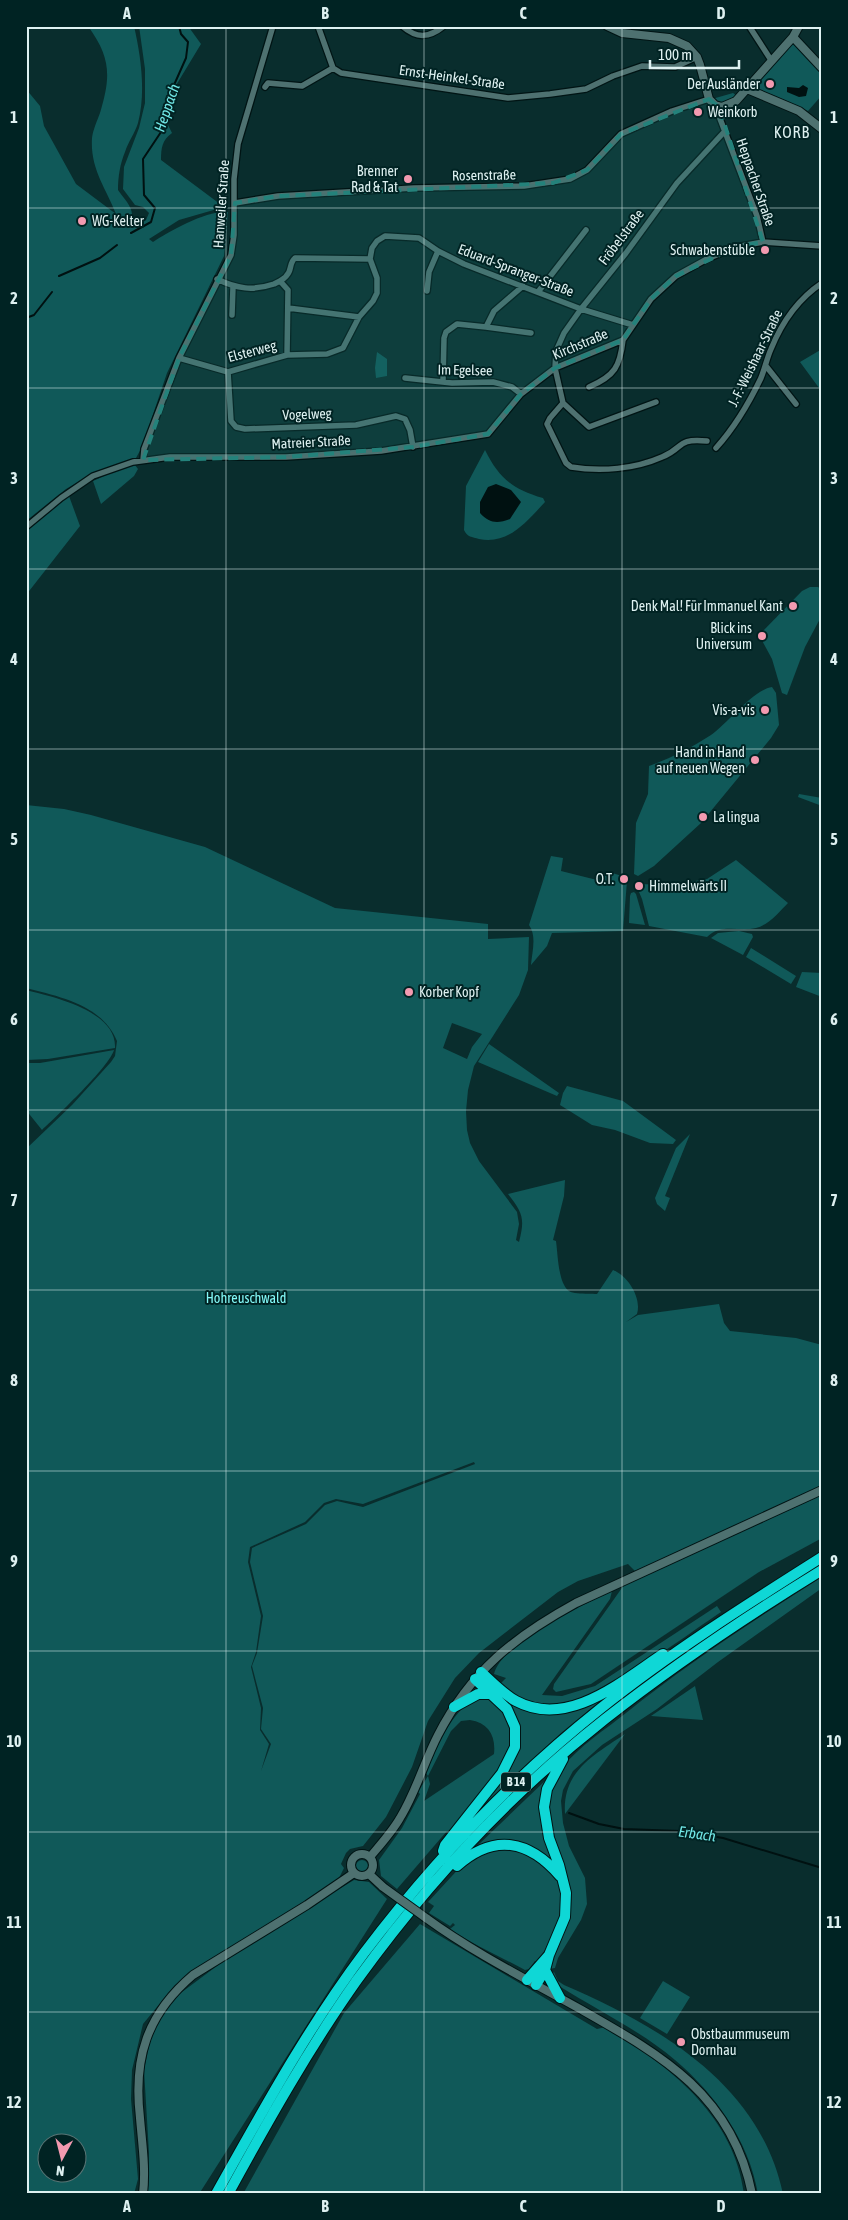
<svg xmlns="http://www.w3.org/2000/svg" width="848" height="2220" font-family="'Asap Condensed',sans-serif">
<style>
.green{fill:#105959;fill-rule:evenodd}
.water{fill:#011}
.lines{fill:none;stroke-linecap:round;stroke-linejoin:round}
.stream{stroke:#011;stroke-width:2}
.street-casing{stroke:#001414;stroke-width:8}
.secondary-casing{stroke:#001414;stroke-width:10}
.highway-casing{stroke:#001414;stroke-width:12}
.street{stroke:#4e7170;stroke-width:5.5}
.secondary{stroke:#4e7170;stroke-width:8}
.highway{stroke:#0fd7d6;stroke-width:10}
.secondary-bridge-casing{stroke:#001414;stroke-width:10;stroke-linecap:butt}
.secondary-bridge{stroke:#4e7170;stroke-width:8}
.marked{fill:#24827b;fill-opacity:0.2;stroke:#24827b;stroke-width:4;stroke-dasharray:10 6;stroke-linejoin:round}
.grid{fill:none;stroke:#def1f1;stroke-width:1;stroke-opacity:0.55}
.poi-dot{fill:#f29ab0;stroke:#002323;stroke-width:2}
.labels{text-anchor:middle;stroke-width:4;stroke-linejoin:round;paint-order:stroke}
.shield{fill:#002323;stroke:#9bb3b3;stroke-width:1}
.shield-label{font-size:12px;font-weight:bold;fill:#def1f1}
.street-label{font-size:14px;fill:#def1f1;stroke:#002323}
.poi-label{font-size:14px;fill:#def1f1;stroke:#002323;text-anchor:end}
.park-label{font-size:14px;fill:#83f9f8;stroke:#002323}
.water-label{font-size:15px;font-style:italic;fill:#71e8e7;stroke:#002323}
.quarter-label{font-size:16px;letter-spacing:1px;fill:#def1f1;stroke:#002323}
.neatline{fill:none;stroke:#def1f1;stroke-width:2}
.grid-label{font-size:16px;text-anchor:middle;font-weight:bold;fill:#def1f1}
</style>
<rect width="100%" height="100%" fill="#092d2d"/>
<path class="green" d="M88 26H134C141 57 146 92 138 123 135 133 128 142 125 152 120 164 118 177 118 190 125 200 138 212 129 223L131 225 134 222 146 220 149 213 143 207 135 205 123 189 124 167 139 128 145 103V69L139 26H188L201 44 175 87 168 125 172 133C162 140 161 148 161 160L224 207 179 220 149 239 153 242C169 231 210 209 228 212L224 256 167 373 142 447 136 458 95 472 66 489 26 521V89L40 106 44 126 76 184 116 214C106 188 90 169 92 138 93 130 97 121 100 113 111 76 111 58 88 26Z
M792 44 800 48 822 74V95L808 111 771 94 770 96 758 91 755 85Z
M733 93 737 96 727 104 718 103 712 99Z
M822 349V392L800 362Z
M377 352 387 359V376L376 378 375 368Z
M485 450C499 478 512 489 543 498L545 502C527 521 509 545 479 539 472 537 467 537 464 530L466 486Z
M135 465 138 469 134 476 101 504 93 481 117 470Z
M69 496 80 526 26 595V531Z
M810 587H818L822 590V615L805 647 787 695 782 693 772 659 759 635 802 591Z
M772 687 776 693 779 725 771 738 701 823 654 866 638 876 634 874 636 823 648 794 649 766C671 758 691 748 711 735 728 723 753 690 772 687Z
M799 794 822 798V806L798 797Z
M26 805 64 809 91 815 205 847 335 908 488 924V939L529 937 528 970 519 995 474 1066 468 1090 466 1111 467 1130 470 1143 479 1161 517 1212 519 1224 516 1240 519 1242C525 1219 523 1213 508 1194L565 1180 564 1196 553 1240 556 1241C558 1255 558 1283 569 1291 575 1295 590 1293 597 1294L613 1270C628 1276 642 1298 637 1314L626 1322 638 1315 719 1304 724 1323 730 1331 796 1338 822 1345V1487L635 1571 628 1564 578 1581 558 1592 479 1653 455 1678 428 1721 412 1767 386 1817 363 1846 350 1849 346 1853 341 1864 344 1868 338 1880 175 1985 143 2024 132 2070 131 2099 138 2179 134 2194H26V1149L72 1105 111 1062 115 1056 117 1041C102 1005 61 997 26 988ZM452 1023 482 1034 472 1047 467 1059 443 1048ZM474 1462 475 1464 363 1507 337 1501 325 1505 306 1524 252 1548 250 1562 263 1616 257 1653 252 1666 263 1708 261 1729 271 1744 261 1771 269 1744 260 1730 261 1708 251 1667 256 1652 261 1616 248 1562 250 1547 305 1522 324 1503 336 1499 363 1504ZM48 2142H78V2172H48Z
M551 856 563 858 561 871 597 880 602 878 606 871 625 877 627 881 623 931 552 933 547 946 531 965C532 952 537 936 529 925Z
M736 860 788 903C779 912 769 925 756 928 739 932 721 923 707 937L649 926 642 899 636 885 638 884 671 885 707 879Z
M634 892 636 894 645 925 629 923 630 896 631 893Z
M739 931 752 934 753 937 743 955 711 938 718 933Z
M751 948 796 976 791 984 746 957Z
M802 972 822 973V997L796 987Z
M26 990C54 997 117 1011 115 1048L48 1059 26 1060Z
M489 1044 559 1093 557 1096 478 1062Z
M114 1050C109 1067 57 1116 42 1130L26 1110V1063H40Z
M567 1086 623 1101 676 1140 673 1144 650 1143 615 1130 592 1125 560 1105 563 1093Z
M690 1134 665 1196 670 1198 665 1211 657 1204 655 1198 676 1148Z
M822 1495V1538L759 1572 591 1684 556 1692 553 1689 554 1684 624 1585Z
M822 1577V1588L718 1662 657 1709 602 1745 573 1771 563 1790 561 1801 563 1823 569 1846 585 1878 587 1904 581 1920 558 1958 555 1968 549 1969C556 1945 572 1926 571 1901 570 1864 543 1832 550 1794 551 1786 558 1774 563 1767 578 1747 606 1729 626 1713 688 1663 754 1620 822 1577Z
M612 1591 610 1599 542 1695 562 1696 595 1686 717 1606 721 1612C682 1638 588 1710 544 1706 526 1705 513 1694 500 1684L506 1678 494 1674C502 1642 583 1605 612 1591Z
M484 1683 533 1711 605 1697 561 1733 480 1808 519 1732Z
M695 1686 703 1720 651 1716Z
M487 1697 500 1705 513 1730 509 1756 451 1834 447 1831 397 1889 381 1876 379 1860 402 1828 420 1794 418 1792 428 1776 426 1773C437 1748 455 1698 487 1697ZM470 1720C488 1723 496 1735 494 1754L424 1801 430 1784 428 1776 451 1731 461 1721Z
M625 1734 565 1814C562 1771 594 1755 625 1734Z
M550 1776 545 1787 556 1866 534 1848H475Z
M505 1847C513 1849 524 1850 531 1854 537 1857 541 1863 546 1867 578 1897 556 1931 538 1962L535 1961 529 1969 525 1970C501 1957 472 1944 450 1929L455 1925 453 1923 450 1926 429 1913 434 1906 428 1902 463 1864 479 1854Z
M356 1866a6 6 0 1 1 12 0a6 6 0 1 1-12 0Z
M354 1880 369 1882 387 1899 199 2194H148L149 2153 144 2070 153 2027 178 1995 241 1948Z
M420 1924 597 2029 606 2027C669 2066 734 2115 744 2194H243L344 2013Z
M554 1972 558 1981 564 1985C659 2026 760 2084 783 2194H758C749 2141 715 2094 675 2060 641 2031 597 2010 559 1986L552 1974Z
M663 1981 690 1997 667 2034 640 2018Z"/>
<path class="water" d="M803 85 808 88 806 96 799 97 787 92V87L799 88Z
M496 484 511 490 521 502 510 519C497 524 489 523 480 513V502L488 487Z"/>
<g class="lines">
<path class="stream" d="M131 233 151 222 155 208 144 195 143 159 161 132 166 103 186 58 188 42 181 34 179 26
M59 276 100 258 117 245
M26 318 34 315 52 292
M569 1813 599 1824 624 1829 680 1831 723 1838 822 1868"/>
<defs>
<path id="street" d="M318 26 333 68 341 73 508 98 550 94 586 89 613 76 642 66 675 67 697 57
M402 26C417 39 429 38 444 26
M749 26 771 60
M265 87 268 83 302 86 333 68
M719 107V116L757 216 763 242
M235 203 278 196 414 188 524 186 570 179 587 170 621 134 672 111 709 99
M217 279C237 289 253 291 274 284 278 282 285 279 287 275 292 270 289 263 295 258L370 259
M280 281 288 290 287 355
M427 291 429 272 438 251
M538 292 586 230
M288 308 359 317
M232 315 233 287
M486 327 531 333
M179 358 228 372 287 355 327 354 343 348 359 317 373 301 377 293V278L370 259 372 248 377 241 385 236 419 238 438 251 464 264 581 309 633 325
M766 366 796 404
M228 372 231 421 236 427 245 429 356 425 396 416 405 419 410 430 413 447
M405 378 452 383 493 382 512 387 521 394
M443 381 444 338 446 332 457 324 486 327 494 311 523 286
M589 387C615 376 620 366 623 340
M656 402 589 427 563 403 555 368 556 351 564 333 581 309 626 253 677 183 725 131
M563 403 550 418 547 424 566 463 571 467C601 472 635 469 662 457 685 448 675 438 707 441
M716 448C735 427 749 403 761 378 765 368 767 358 771 349 782 322 798 299 822 283
M143 460 144 449 179 358 231 255 234 235V179L238 144 273 26
M26 527 61 498 93 476 133 462 170 457H286L381 451 488 434 521 394 555 368 623 340 651 299 676 276 707 259 736 247 763 242 822 246"/>
<path id="secondary" d="M607 26 622 33 669 38 687 46 697 57 700 65 709 99 715 105 722 107 736 101 793 37 799 26
M793 37 822 68
M747 89 799 111 822 129
M351 1865a11 11 0 1 1 22 0a11 11 0 1 1-22 0Z
M370 1857C380 1845 392 1832 400 1818 416 1792 424 1762 438 1735 471 1671 514 1637 576 1603L822 1490
M369 1874 383 1887
M426 1918C474 1953 528 1980 580 2009 661 2055 732 2094 752 2194
M143 2194C146 2168 142 2143 140 2118 133 2058 147 2014 193 1975L307 1905 354 1873"/>
<path id="highway" d="M481 1672C492 1682 503 1694 516 1701 568 1729 622 1681 663 1654
M454 1707 478 1694H491
M443 1851 445 1845 502 1773 515 1747V1727L507 1709 475 1679
M457 1866C494 1833 529 1840 560 1876
M527 1980 549 1955
M536 1985 545 1970
M560 1998 545 1970 549 1955 565 1917 566 1893 559 1865 549 1838 544 1807 547 1789 563 1759
M216 2194C262 2112 307 2029 364 1953 432 1863 511 1780 600 1709 670 1653 746 1605 822 1557
M228 2194C268 2121 309 2048 357 1980 427 1883 511 1793 605 1719 674 1665 747 1616 822 1570"/>
</defs>
<use href="#street" class="street-casing"/>
<use href="#secondary" class="secondary-casing"/>
<use href="#highway" class="highway-casing"/>
<use href="#street" class="street"/>
<use href="#secondary" class="secondary"/>
<use href="#highway" class="highway"/>
<defs>
<path id="secondary-bridge" d="M383 1887 426 1918"/>
</defs>
<use href="#secondary-bridge" class="secondary-bridge-casing"/>
<use href="#secondary-bridge" class="secondary-bridge"/>
</g>
<path class="marked" d="M709 99 719 107 763 242 736 247 676 276 651 299 623 340 555 368 521 394 488 434 413 447 286 457 143 460 179 358 231 255 235 203 278 196 553 183 587 170 621 134Z"/>
<path class="grid" d="M226 26V2194M424 26V2194M622 26V2194M26 208H822M26 388H822M26 569H822M26 749H822M26 930H822M26 1110H822M26 1290H822M26 1471H822M26 1651H822M26 1832H822M26 2012H822"/>
<g class="poi-dot">
<circle cx="770" cy="84" r="5"/>
<circle cx="698" cy="112" r="5"/>
<circle cx="408" cy="179" r="5"/>
<circle cx="82" cy="221" r="5"/>
<circle cx="765" cy="250" r="5"/>
<circle cx="793" cy="606" r="5"/>
<circle cx="762" cy="636" r="5"/>
<circle cx="765" cy="710" r="5"/>
<circle cx="755" cy="760" r="5"/>
<circle cx="703" cy="817" r="5"/>
<circle cx="624" cy="879" r="5"/>
<circle cx="639" cy="886" r="5"/>
<circle cx="409" cy="992" r="5"/>
<circle cx="681" cy="2042" r="5"/>
</g>
<g class="labels">
<rect class="shield" x="501" y="1772.5" width="30" height="19" rx="4"/>
<g class="shield-label">
<text x="516" y="1786">B 14</text>
</g>
<g class="street-label">
<text transform="translate(452 77) rotate(8)" y="5">Ernst-Heinkel-Straße</text>
<text transform="translate(484 175) rotate(-1)" y="5">Rosenstraße</text>
<text transform="translate(756 182) rotate(71)" y="5">Heppacher Straße</text>
<text transform="translate(221 204) rotate(-86)" y="5">Hanweiler Straße</text>
<text transform="translate(621 237) rotate(-53)" y="5">Fröbelstraße</text>
<text transform="translate(516 270) rotate(21)" y="5">Eduard-Spranger-Straße</text>
<text transform="translate(580 344) rotate(-23)" y="5">Kirchstraße</text>
<text transform="translate(252 351) rotate(-15)" y="5">Elsterweg</text>
<text transform="translate(755 358) rotate(-64)" y="5">J.-F.-Weishaar-Straße</text>
<text transform="translate(465 370) rotate(1)" y="5">Im Egelsee</text>
<text transform="translate(307 414) rotate(-2)" y="5">Vogelweg</text>
<text transform="translate(311 442) rotate(-3)" y="5">Matreier Straße</text>
</g>
<g class="poi-label">
<text x="760" y="89">Der Ausländer</text>
<text x="708" y="117" text-anchor="start">Weinkorb</text>
<text x="398" y="176">Brenner<tspan x="398" dy="16">Rad &amp; Tat</tspan></text>
<text x="92" y="226" text-anchor="start">WG-Kelter</text>
<text x="755" y="255">Schwabenstüble</text>
<text x="783" y="611">Denk Mal! Für Immanuel Kant</text>
<text x="752" y="633">Blick ins<tspan x="752" dy="16">Universum</tspan></text>
<text x="755" y="715">Vis-a-vis</text>
<text x="745" y="757">Hand in Hand<tspan x="745" dy="16">auf neuen Wegen</tspan></text>
<text x="713" y="822" text-anchor="start">La lingua</text>
<text x="614" y="884">O.T.</text>
<text x="649" y="891" text-anchor="start">Himmelwärts II</text>
<text x="419" y="997" text-anchor="start">Korber Kopf</text>
<text x="691" y="2039" text-anchor="start">Obstbaummuseum<tspan x="691" dy="16">Dornhau</tspan></text>
</g>
<g class="park-label">
<text x="246" y="1303">Hohreuschwald</text>
</g>
<g class="water-label">
<text transform="translate(167 108) rotate(-71)" y="5">Heppach</text>
<text transform="translate(697 1834) rotate(8)" y="5">Erbach</text>
</g>
<g class="quarter-label">
<text x="792" y="138">KORB</text>
</g>
</g>
<rect width="848" height="2220" fill="none" stroke="#002323" stroke-width="55"/>
<g transform="translate(62 2158) rotate(187)"><circle r="24" fill="#002323" stroke="#597575"/>
<path d="M0-4L9 19L0 12L-9 19Z" fill="#f29ab0"/>
<text y="-8" font-size="14" font-weight="bold" text-anchor="middle" fill="#def1f1">N</text>
</g>
<path d="M650 60v8h89v-8" fill="none" stroke="#def1f1" stroke-width="2.5"/>
<text x="658" y="60" font-size="15" fill="#def1f1" stroke="#002323" stroke-width="4" paint-order="stroke">100 m</text>
<rect x="28" y="28" width="792" height="2164" class="neatline"/>
<g class="grid-label">
<text x="127" y="19">A</text>
<text x="325" y="19">B</text>
<text x="523" y="19">C</text>
<text x="721" y="19">D</text>
<text x="14" y="123">1</text>
<text x="834" y="123">1</text>
<text x="14" y="304">2</text>
<text x="834" y="304">2</text>
<text x="14" y="484">3</text>
<text x="834" y="484">3</text>
<text x="14" y="665">4</text>
<text x="834" y="665">4</text>
<text x="14" y="845">5</text>
<text x="834" y="845">5</text>
<text x="14" y="1025">6</text>
<text x="834" y="1025">6</text>
<text x="14" y="1206">7</text>
<text x="834" y="1206">7</text>
<text x="14" y="1386">8</text>
<text x="834" y="1386">8</text>
<text x="14" y="1567">9</text>
<text x="834" y="1567">9</text>
<text x="14" y="1747">10</text>
<text x="834" y="1747">10</text>
<text x="14" y="1928">11</text>
<text x="834" y="1928">11</text>
<text x="14" y="2108">12</text>
<text x="834" y="2108">12</text>
<text x="127" y="2212">A</text>
<text x="325" y="2212">B</text>
<text x="523" y="2212">C</text>
<text x="721" y="2212">D</text>
</g>
</svg>
